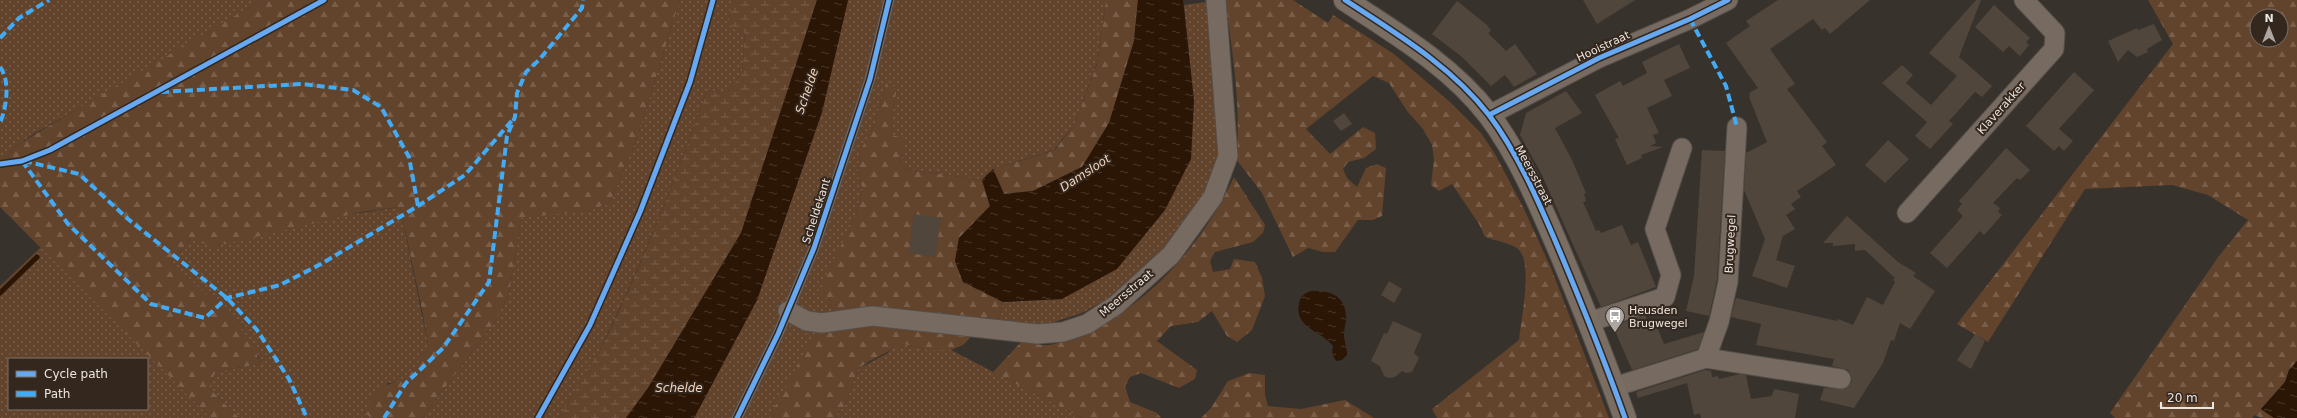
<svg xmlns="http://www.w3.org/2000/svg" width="2297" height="418" font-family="'DejaVu Sans',sans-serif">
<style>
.grass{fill:url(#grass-dots);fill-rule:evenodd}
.forest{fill:url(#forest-firs);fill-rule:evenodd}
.wetland{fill:url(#wetland-marsh)}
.water{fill:url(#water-ripples)}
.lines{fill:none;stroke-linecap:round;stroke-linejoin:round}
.stream{stroke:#2b1504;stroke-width:5}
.building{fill:#51463b}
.service-casing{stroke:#544f4a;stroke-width:12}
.minor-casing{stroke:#544f4a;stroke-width:21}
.secondary-casing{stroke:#544f4a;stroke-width:24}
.service{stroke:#776a61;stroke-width:10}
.minor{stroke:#776a61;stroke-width:19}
.secondary{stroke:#7a6d61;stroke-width:22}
.quiet{stroke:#42abf6;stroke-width:4;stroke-dasharray:8 4;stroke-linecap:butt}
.cycleway-casing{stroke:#33271e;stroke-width:8}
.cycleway{stroke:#66a8f1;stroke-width:5}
.labels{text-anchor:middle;stroke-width:4;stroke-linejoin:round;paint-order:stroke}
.street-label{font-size:11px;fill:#ede5df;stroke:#33271e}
.poi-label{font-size:11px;fill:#ede5df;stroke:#33271e;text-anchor:start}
.water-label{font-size:12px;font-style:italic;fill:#f5d6be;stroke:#33271e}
</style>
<defs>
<pattern id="grass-dots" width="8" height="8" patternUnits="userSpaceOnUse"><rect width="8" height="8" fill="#62432c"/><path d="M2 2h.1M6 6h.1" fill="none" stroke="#795e4a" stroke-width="1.8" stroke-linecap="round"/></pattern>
<pattern id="forest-firs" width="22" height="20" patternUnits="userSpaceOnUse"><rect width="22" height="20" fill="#62432c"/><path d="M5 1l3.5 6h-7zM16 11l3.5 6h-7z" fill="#795e4a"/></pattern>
<pattern id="wetland-marsh" width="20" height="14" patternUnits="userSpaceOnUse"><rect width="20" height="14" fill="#62432c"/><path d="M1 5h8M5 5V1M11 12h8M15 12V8" fill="none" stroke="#795e4a"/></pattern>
<pattern id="water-ripples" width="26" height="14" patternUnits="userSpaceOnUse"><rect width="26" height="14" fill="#2b1504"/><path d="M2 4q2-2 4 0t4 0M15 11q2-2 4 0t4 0" fill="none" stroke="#4a3728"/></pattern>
</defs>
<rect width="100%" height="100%" fill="#38322d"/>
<path class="grass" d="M0 0H261L127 81 32 135 17 145 0 164Z
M680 0H734L727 24 745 33 742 73 726 94 714 92 708 88C678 173 645 257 605 339 592 366 574 392 559 418H422L494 323 509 294 521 217 591 210 610 203 637 138Z
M848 0H1106L1097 63 1075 123 1054 150 993 169 982 180 905 169 900 163 903 154V139L892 135 891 122 897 88 886 83 875 124 860 152 858 176 863 189 859 205 850 228 817 295 828 298 834 312 772 412 774 418H694L757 300 822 112Z
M1205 0H1206L1210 21 1220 133 1217 162 1207 191 1170 245 1111 297 1082 313 1054 322 1034 325 999 320 1003 302 1062 299 1194 101 1184 5 1206 2Z
M400 207 429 349 403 382 388 383 364 412 371 418H239L210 389V382L217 371 260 364 258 355 171 262 191 238Z
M41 247 211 418H0V286ZM9 359H147V409H9Z
M903 344 930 350H951L1082 418H834L845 405 858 369 888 353 893 348Z"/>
<path class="forest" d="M261 0H680L637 138 610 203 591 210 521 218 509 294 494 323 422 418H371L364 412C375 393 379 384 403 381L429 349 421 305 400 207 361 212 212 247 191 238 171 262C198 288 252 327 260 364L217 371 210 382V389L239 418H211L0 207V164L17 145Z
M1106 0H1138L1134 41 1109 123 1082 167 1033 191 1004 194 993 169 1055 150 1075 123 1097 64Z
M1225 0H1293L1328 23 1333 15 1394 54 1451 103 1481 133 1495 154 1524 209 1551 268 1609 418H1437L1432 409 1519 340C1521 320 1533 265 1519 250 1514 244 1493 240 1485 237L1479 224 1452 184 1439 191 1431 185 1434 159 1432 145 1423 129 1407 111 1389 83 1373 76 1306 129 1330 154 1363 127 1375 133 1376 149 1364 158 1348 162 1343 169 1347 178 1357 187 1366 168 1377 164 1386 168 1382 216 1373 220H1358L1335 252H1323L1308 248 1293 257 1262 193 1236 159C1242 112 1232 47 1225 0Z
M2148 0H2297V361L2289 370 2285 382 2261 409 2274 418H2261L2255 415 2252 418H2115L2110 413 2219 256 2248 220 2208 195 2172 185 2085 189 1988 342 1957 324 2173 44ZM2257 16H2281V40H2257Z
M886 83 897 88 891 122 892 135 903 138V154L900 163 905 169 982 180 990 206 959 238 955 261 963 282 1003 302 999 320 899 311 834 312 828 298 816 295 850 228 859 205 863 189 858 176 860 151 875 124Z
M1234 177 1265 225 1263 233 1253 242 1215 252 1210 261 1213 272 1230 269 1234 259 1255 262 1262 278 1265 296 1252 330 1237 342 1227 336 1212 311 1198 322 1171 326 1157 341 1197 370 1195 379 1179 388 1141 373 1130 377 1125 386 1130 402 1157 413 1161 418H1082L993 372 1022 341C1030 342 1041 346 1049 345 1057 344 1065 340 1072 337 1144 313 1203 244 1234 177Z
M886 325 972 331 969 339 963 345 951 350H930L903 344 868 362 858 369 845 405 834 418H774L772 412 814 334 851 326Z
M1250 373 1265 375V395L1268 406 1301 409 1345 400 1374 418H1201L1211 408 1228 381Z"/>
<path class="wetland" d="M734 0H817L741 233 648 388 626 418H559C574 392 591 366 605 340 645 258 678 173 708 88L714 92 726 94 742 73 745 33 726 24Z"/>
<path class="water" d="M817 0H848L822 112 757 300 694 418H626L648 388 741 233Z
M1138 0H1183L1194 101 1191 159 1165 210 1117 269 1062 299 1003 302 963 282 955 261 959 238 990 206 982 180 993 169 1004 194 1033 191 1082 167 1109 123 1134 41Z
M1311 291C1330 290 1346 295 1346 318 1346 323 1344 328 1344 334 1344 342 1347 346 1347 355L1342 360 1336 361 1332 354 1333 346C1322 331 1294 328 1299 304 1300 296 1305 293 1311 291Z
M2297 361V418H2274L2261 409 2285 382 2289 370Z"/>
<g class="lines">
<path class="stream" d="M0 293 37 257"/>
</g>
<path class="building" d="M1583 0H1635L1597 24Z
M1778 0H1870L1830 34 1825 28 1822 30 1813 19 1770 49 1795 84 1787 89 1827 142 1822 146 1836 165 1797 191 1801 197 1791 204 1795 209 1786 215 1795 229 1783 236 1776 260 1795 266 1787 288 1752 276 1765 239 1744 190 1746 153 1767 142 1749 97 1750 96 1749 93 1758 88 1726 43 1750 26 1746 21Z
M1976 0H1981L1959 57 1992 86 1982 97 1975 92 1949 121 1953 124 1930 149 1915 136 1927 122 1882 83 1902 65 1913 75 1906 83 1931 105 1957 76 1929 53Z
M1457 1 1487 25 1491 31 1488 33 1506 51 1515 44 1537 74 1514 87 1505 75 1491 86 1462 57 1432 34Z
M1994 5 2030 38 2026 42 2029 45 2020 56 2009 46 2003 52 1975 27Z
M2154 24 2162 40 2147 49 2148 52 2137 57 2128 50 2118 62 2108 41 2137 28 2138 30Z
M1679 44 1690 68 1664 80 1672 96 1647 108 1659 133 1653 135 1656 143 1650 146 1663 147 1641 155 1642 158 1627 165 1615 139 1619 138 1595 95 1620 81 1623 86 1647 73 1642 62Z
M2074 72 2094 90 2059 129 2073 141 2064 151 2059 146 2054 151 2026 126Z
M1566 91 1582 113 1555 128 1572 160 1586 193 1584 194 1586 201 1583 202 1596 231 1599 230 1601 233 1622 225 1631 245 1638 242 1656 287 1601 307 1541 173 1520 135 1526 113Z
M1344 113 1352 124 1341 131 1333 121Z
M1888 140 1909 159 1885 183 1865 165Z
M2006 148 2030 170 2020 180 2017 178 1993 203 2000 208 1998 212 2002 215 1984 235 1980 231 1947 268 1930 253 1963 216 1957 210 1962 204 1959 201Z
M1702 150 1725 151 1717 280 1709 316 1686 311 1694 276Z
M914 214 941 218 935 257 909 253Z
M1847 216 1898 262 1916 273 1913 276 1935 291 1910 329 1900 323 1894 341 1891 340 1883 363 1854 408 1820 400 1824 388 1845 389 1852 381 1851 375 1848 370 1832 366 1834 359 1756 345 1761 324 1731 317 1736 298 1837 321 1838 319 1853 325 1867 297 1883 305 1895 282 1893 280 1895 278 1865 250 1855 251V244L1833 246V243H1823Z
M1389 281 1402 289 1394 303 1381 295Z
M1645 315 1651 330 1657 327 1664 344 1704 332 1698 349 1632 370 1613 326Z
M1393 321 1422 334 1414 353 1419 358 1412 372 1406 373 1402 371 1395 377 1389 378 1384 376 1380 366 1371 361 1384 333 1387 334Z
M1975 334 1985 341 1971 369 1957 360Z
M1705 370 1711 371 1712 377 1718 376 1719 379 1740 374 1746 375 1751 399 1772 396 1774 389 1799 394 1795 418H1701L1700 413 1694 415 1687 383 1638 398 1636 392Z"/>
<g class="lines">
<defs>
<path id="service" d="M737 418 778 334 814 248 870 79 889 0"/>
<path id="minor" d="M1489 115 1599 58 1690 19 1728 0
M1737 127 1728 282 1719 322 1706 358 1841 379
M1907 213 2054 49 2055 33 2024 0
M788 311 807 321 822 323 872 316 1037 334 1063 332 1087 324 1116 305 1171 255 1213 197 1228 156 1216 0
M1589 322 1665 297 1671 275 1655 229 1682 148
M1614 387 1706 358"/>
<path id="secondary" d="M1345 0C1397 34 1451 66 1489 115 1519 155 1540 205 1560 252 1583 307 1605 362 1625 418"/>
</defs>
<use href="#service" class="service-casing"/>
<use href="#minor" class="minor-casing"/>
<use href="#secondary" class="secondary-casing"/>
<use href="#service" class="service"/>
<use href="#minor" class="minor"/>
<use href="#secondary" class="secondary"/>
<path class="quiet" d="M1690 19 1726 86 1737 127
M0 38 19 18 49 0
M0 67C11 81 6 109 0 123
M161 92 302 84 353 90 381 107 409 157 418 206
M22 161 68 224 151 304 205 318 227 298 280 285 321 264 418 206 465 175 515 117
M24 161 79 174 128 219 227 298 257 330 289 379 307 418
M384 418 406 383 443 348 489 282 507 136 515 117 517 93 526 72 539 60 582 8 583 0"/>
<defs>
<path id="cycleway" d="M1345 0C1397 34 1451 66 1489 115 1519 155 1540 205 1560 252 1583 307 1605 362 1625 418
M1489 115 1599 58 1690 19 1728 0
M0 164 22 161 50 150 324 0
M538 418 590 325 640 212 690 82 713 0
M737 418 778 334 814 248 870 79 889 0"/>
</defs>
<use href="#cycleway" class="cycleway-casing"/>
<use href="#cycleway" class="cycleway"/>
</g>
<defs>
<symbol id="bus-pin" viewBox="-11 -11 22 30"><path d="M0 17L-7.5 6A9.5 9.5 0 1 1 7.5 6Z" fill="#aea6a1" stroke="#33271e"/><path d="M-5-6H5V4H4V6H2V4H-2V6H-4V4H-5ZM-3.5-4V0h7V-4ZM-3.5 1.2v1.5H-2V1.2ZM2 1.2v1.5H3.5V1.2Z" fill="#fff"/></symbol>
</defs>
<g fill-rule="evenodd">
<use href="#bus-pin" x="1604" y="305" width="22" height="30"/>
</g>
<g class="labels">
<g class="street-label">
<text transform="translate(1603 46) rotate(-25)" y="4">Hooistraat</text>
<text transform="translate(2001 108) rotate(-48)" y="4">Klaverakker</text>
<text transform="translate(1534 175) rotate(62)" y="4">Meersstraat</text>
<text transform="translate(816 211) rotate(-72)" y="4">Scheldekant</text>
<text transform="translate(1730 244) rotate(-87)" y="4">Brugwegel</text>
<text transform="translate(1126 293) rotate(-40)" y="4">Meersstraat</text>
</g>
<g class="poi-label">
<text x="1629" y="314">Heusden<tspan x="1629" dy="13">Brugwegel</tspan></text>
</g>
<g class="water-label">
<text transform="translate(807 91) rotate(-71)" y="4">Schelde</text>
<text transform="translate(1085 173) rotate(-33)" y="4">Damsloot</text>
<text x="679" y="392">Schelde</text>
</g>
</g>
<rect x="8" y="358" width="140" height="52" fill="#33271e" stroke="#7d736b"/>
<rect x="16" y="371" width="20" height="6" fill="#66a8f1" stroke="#7d736b"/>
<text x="44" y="378" font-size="12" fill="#ede5df">Cycle path</text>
<rect x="16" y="391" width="20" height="6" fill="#42abf6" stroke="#7d736b"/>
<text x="44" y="398" font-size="12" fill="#ede5df">Path</text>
<g transform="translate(2269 28)"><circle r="19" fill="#33271e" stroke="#7d736b"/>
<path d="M0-3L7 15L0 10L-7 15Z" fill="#aea6a1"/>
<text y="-6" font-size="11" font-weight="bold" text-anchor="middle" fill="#ede5df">N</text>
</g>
<path d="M2161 402v6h52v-6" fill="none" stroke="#ede5df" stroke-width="2"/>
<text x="2167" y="402" font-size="12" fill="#ede5df" stroke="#33271e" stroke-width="3" paint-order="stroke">20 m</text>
</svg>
